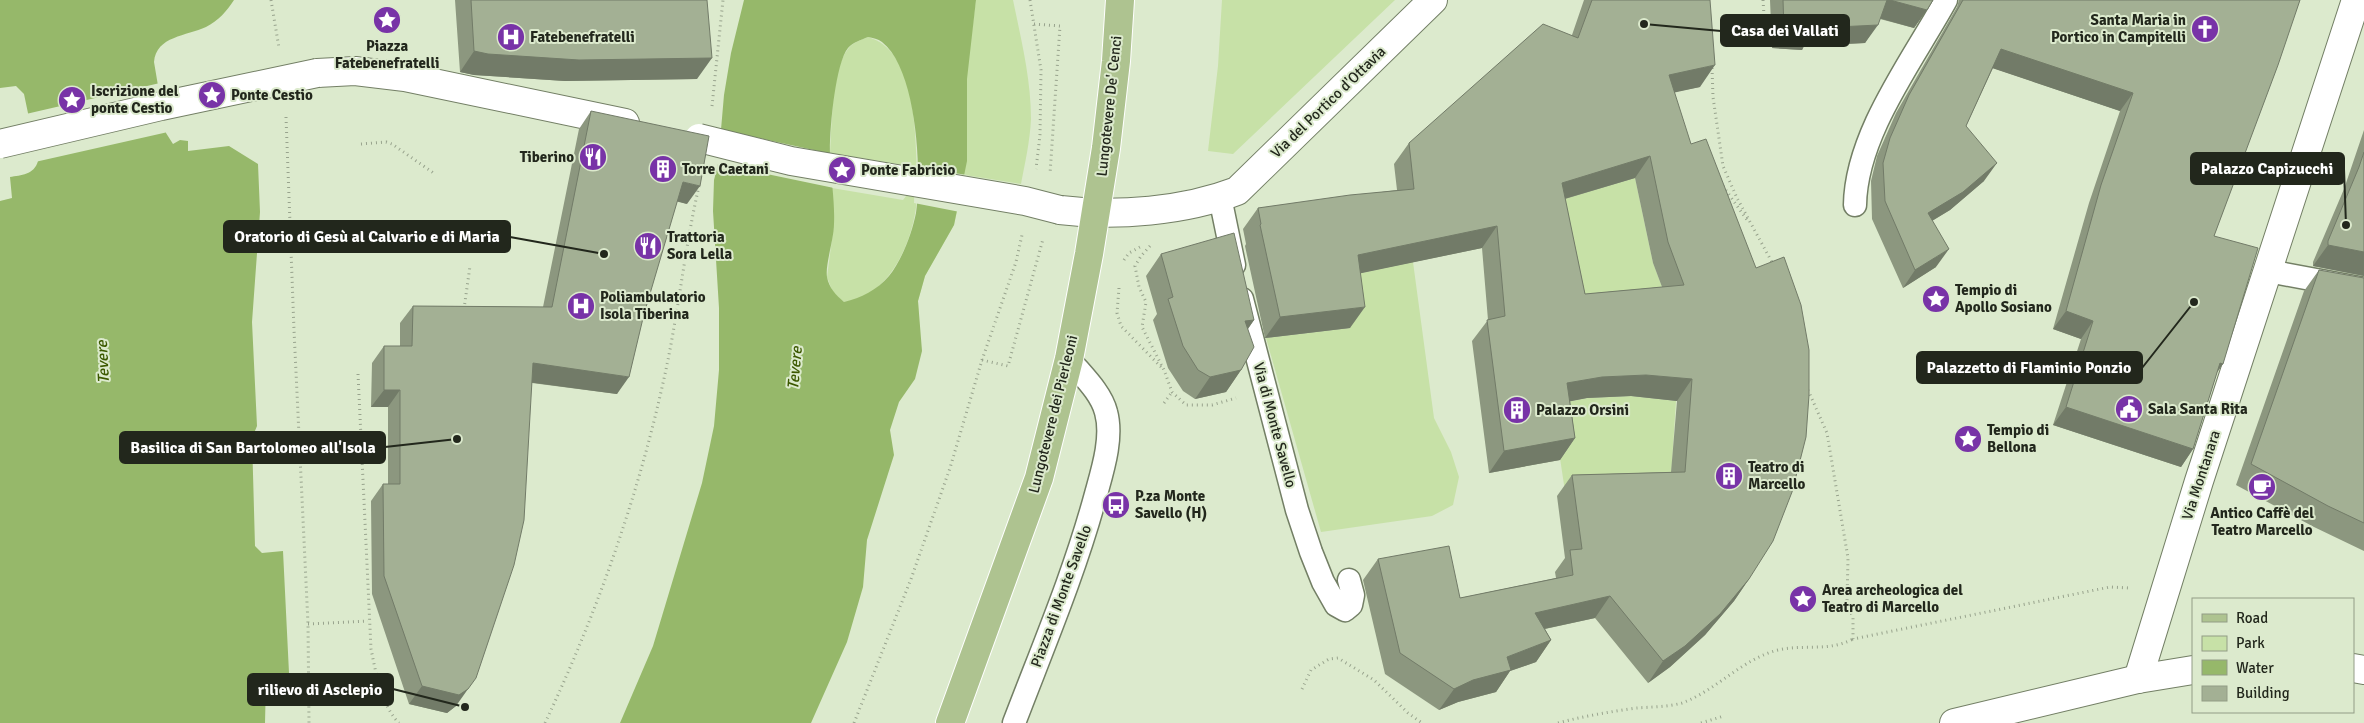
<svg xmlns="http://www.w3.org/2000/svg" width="2364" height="723" font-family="Signika,sans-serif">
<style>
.green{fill:#c7e1a7}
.water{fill:#96b86a;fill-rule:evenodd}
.pier{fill:#dceacd}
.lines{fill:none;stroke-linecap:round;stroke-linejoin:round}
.lane-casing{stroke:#737f65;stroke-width:25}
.street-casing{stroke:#737f65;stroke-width:30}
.secondary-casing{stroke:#737f65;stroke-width:30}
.primary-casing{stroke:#fff;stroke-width:30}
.path{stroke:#98a38d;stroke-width:3;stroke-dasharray:1 4;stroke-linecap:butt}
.lane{stroke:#fff;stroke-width:22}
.street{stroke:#fff;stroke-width:28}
.secondary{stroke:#fff;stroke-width:28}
.primary{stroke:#aec390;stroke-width:28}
.street-bridge-casing{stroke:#737f65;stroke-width:30;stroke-linecap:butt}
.street-bridge{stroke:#fff;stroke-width:28}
.wall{fill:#8c977f;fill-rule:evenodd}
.shaded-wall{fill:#727b68}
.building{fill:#a3b094;stroke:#727b68;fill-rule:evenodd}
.labels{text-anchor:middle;stroke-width:4;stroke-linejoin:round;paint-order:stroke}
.poi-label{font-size:15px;font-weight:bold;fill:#22271c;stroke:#dceacd;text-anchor:start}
.street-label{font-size:15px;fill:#22271c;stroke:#dceacd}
.water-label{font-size:16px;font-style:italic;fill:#3c5900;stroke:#dceacd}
.leader{fill:none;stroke:#22271c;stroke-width:2}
.callout-dot{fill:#22271c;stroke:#dceacd;stroke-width:2}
.callout{fill:#22271c;stroke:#22271c;stroke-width:2}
.callout-label{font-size:16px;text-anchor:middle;font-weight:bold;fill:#fff}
</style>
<rect width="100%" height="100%" fill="#dceacd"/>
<path class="green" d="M976 0H1013C1021 39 1031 79 1031 119 1030 141 1025 163 1021 184L965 175 954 225 925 276 918 301 919 324 912 290 957 143Z
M1222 0H1395L1233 154 1208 151 1218 66Z
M868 37C915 50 915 127 917 167L830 153C832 127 831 70 848 49 853 42 861 40 868 37Z
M1635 178 1653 263 1669 306 1570 316 1547 204Z
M917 182C920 222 899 283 859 299 855 301 848 301 844 302L833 293 827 277 834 224 832 188 903 200Z
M1413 262 1434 418 1451 452 1459 477 1453 505 1432 516 1321 532 1266 338 1350 328 1343 277Z
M1631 396 1676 401 1670 493 1566 498 1552 405 1587 398Z"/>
<path class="water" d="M0 0H234C227 11 218 21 206 27 187 36 156 36 154 62L166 133 173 144 180 140 188 141V151L229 146 258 164 260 212 252 322 257 426 252 438 255 546 262 553 283 551 289 673 271 675 266 680 265 723H0V201L12 198 10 177C21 175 34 175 38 161L24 94 16 86 0 88Z
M744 0H976L967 79V161L954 225 925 276 918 301 922 351 915 379 899 402 890 430 894 455 867 540 863 587 847 642 811 723H620L653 646 702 483 714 426 719 370V308L713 211 714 180 718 164 724 95 731 53ZM868 37C873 38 878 39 882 42 917 69 922 172 916 213 912 233 902 260 889 276 877 290 861 298 844 302 836 295 829 288 827 277 825 265 834 239 834 224 835 202 831 179 830 156 829 134 835 64 848 48 853 42 861 40 868 37Z"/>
<path class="pier" d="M160 83 168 132 35 162 26 114Z
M718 129 832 154 834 188 718 164 715 162Z
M915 167 967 175 960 212 914 203Z"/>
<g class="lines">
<defs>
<path id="lane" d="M1220 197 1234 265
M1855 205C1856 134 1913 60 1946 0
M2268 271 2364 289
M1242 299 1297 510 1311 552 1323 582 1336 605 1345 610 1351 605 1353 595 1349 580
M1014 723C1043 647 1075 572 1096 494 1103 469 1113 437 1106 412 1101 392 1081 374 1069 359"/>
<path id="street" d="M317 73 355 71 405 77 625 123
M1060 210C1116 217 1185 211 1237 191L1433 0
M2138 679 2199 481 2356 0"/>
<path id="secondary" d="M2353 668 2364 670
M1954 723 2138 679 2193 670"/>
<path id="primary" d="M950 723 1039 478 1069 359 1089 254 1106 148 1116 61 1120 0"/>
</defs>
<use href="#lane" class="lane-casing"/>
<use href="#street" class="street-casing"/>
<use href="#secondary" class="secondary-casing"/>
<use href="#primary" class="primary-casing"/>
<path class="path" d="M271 0 279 48
M1030 0 1041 70 1040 135 1036 169
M1763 0 1765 31
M1034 24 1060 26 1050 174
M1712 68 1713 97 1723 166 1737 198 1773 264
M712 106 723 0
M286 117 294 330 308 624 309 723
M361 144 386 142 392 144 435 174
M1723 186 1747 220
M1150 246 1141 256 1135 266 1139 287 1146 302 1142 327 1164 370 1172 392 1186 405H1212L1236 398
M1124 260 1129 253 1140 247
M1119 288 1117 313 1121 326 1161 367
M464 309 470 266
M982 360 1008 366 1043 239
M358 374 371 649C376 673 381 705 399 723
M1808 390 1827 433 1848 558 1847 602 1853 618V639L2110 587 2130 588
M1164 403 1172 392
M308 624 368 621
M1302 689 1311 670 1329 659 1338 658 1374 680 1408 713 1422 723
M545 723C596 615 637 500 663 383 678 318 684 251 699 186
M854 723 911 579 950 468 982 360 1016 262 1022 235
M1558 723C1584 716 1609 712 1636 708 1650 707 1668 707 1682 703 1717 690 1742 659 1778 650 1804 644 1829 652 1853 639
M1701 723 1724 716"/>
<use href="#lane" class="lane"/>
<use href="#street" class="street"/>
<use href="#secondary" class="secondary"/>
<use href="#primary" class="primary"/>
<defs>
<path id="street-bridge" d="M699 138 791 161 1025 201 1060 210
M0 144 161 106 317 73"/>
</defs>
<use href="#street-bridge" class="street-bridge-casing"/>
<use href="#street-bridge" class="street-bridge"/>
</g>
<path class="wall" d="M455 0H707L697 79 565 81 474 75 460 72Z
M1584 0H1710L1700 87 1674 92 1749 579 1734 601 1705 635 1670 667 1648 683 1595 618 1545 629 1551 640 1536 662 1510 671 1496 692 1458 702 1439 710 1385 674 1363 580 1378 559 1460 598 1556 578 1555 572 1565 558 1557 496 1572 475 1671 472 1677 401 1631 396 1587 398 1570 401 1575 438 1560 460 1489 473 1472 341 1488 320 1482 248 1360 273 1350 328 1265 338 1245 246 1246 244 1243 229 1258 208 1397 190 1394 164 1409 143 1572 35ZM1635 178 1653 263 1662 287 1585 294 1565 199Z
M1770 0H1933L1914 28 1880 19 1865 43 1804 46 1802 50 1772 48Z
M1959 0H2300L2214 236 2223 364 2217 372 2193 449 2181 467 2053 425 2081 339 2053 329 2089 203 2120 111 1993 68 1966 126 1984 181 1950 210 1932 221 1936 267 1903 288 1872 219 1871 181 1877 156 1896 113 1957 7Z
M591 111 687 204 677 201 617 394 532 383 456 706 447 713 409 704 372 594 371 501 383 484H388V407H371L372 363 384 346H400V323L413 306 543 307 579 129Z
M2364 130V276L2313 266V262L2344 189Z
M1161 254 1254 320 1248 329 1241 370 1226 392 1195 399 1183 391 1168 368 1153 320 1157 314 1146 276Z
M2319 270 2364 278V551L2314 527 2236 485 2304 291Z"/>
<path class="shaded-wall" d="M1887 0H1890L1927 10 1914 28 1875 17Z
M1878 25 1865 43 1804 46 1802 50 1772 48 1784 30 1817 28Z
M2001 49 2133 93 2120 111 1989 67Z
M474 51 712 58 697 79 565 81 474 75 460 72Z
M1715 65 1700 87 1654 97 1669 75Z
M1650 156 1635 178 1547 204 1562 183Z
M1997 163 1984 181 1950 210 1915 231 1928 213Z
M683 182 700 186 687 204 671 200Z
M1497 226 1482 248 1343 277 1358 255Z
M2328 245 2364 252V276L2313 266Z
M1949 249 1936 267 1903 288 1915 270Z
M1365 307 1350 328 1265 338 1280 317Z
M2066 311 2093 321 2081 339 2053 329Z
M1254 320 1239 341 1245 321Z
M533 363 629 377 617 394 520 381Z
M2220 363 2223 364 2210 382Z
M1241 370 1226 392 1195 399 1210 377Z
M1646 375 1692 379 1677 401 1631 396 1587 398 1552 405 1567 383 1602 377Z
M384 390H400L388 407H371Z
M2066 407 2193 449 2181 467 2053 425Z
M1575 438 1560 460 1489 473 1504 451Z
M1749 579 1734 601 1705 635 1670 667 1648 683 1663 661Z
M1610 596 1595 618 1520 634 1535 613Z
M1551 640 1536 662 1510 671 1496 692 1458 702 1439 710 1454 689 1507 657Z
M422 686 468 689 456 706 447 713 409 704Z"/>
<path class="building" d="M471 0H707L712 58 579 60 488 54 474 51Z
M1592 0H1710L1715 65 1669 75 1691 144 1706 139 1756 268 1784 257 1801 305 1809 350V395L1806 437 1792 492 1773 541 1749 579 1720 614 1685 646 1663 661 1610 596 1535 613 1551 640 1507 657 1511 670 1473 680 1454 689 1400 653 1378 559 1449 546 1460 598 1573 575 1570 550 1582 549 1572 475 1685 472 1692 379 1646 375 1602 377 1567 383 1575 438 1504 451 1487 320 1505 316 1497 226 1358 255 1365 307 1280 317 1260 225 1261 224 1258 208 1350 195 1414 189 1409 143 1543 24 1578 38ZM1650 156 1668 242 1684 285 1585 294 1562 183Z
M1783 0H1887L1878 25 1817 28 1814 32 1784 30Z
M1890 0H1933L1927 10Z
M1963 0H2300L2278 65 2214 236 2258 248 2223 364 2220 363 2193 449 2066 407 2093 321 2066 311 2101 185 2133 93 2001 49 1966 126 1997 163 1963 192 1928 213 1949 249 1915 270 1885 201 1883 163 1890 138 1909 95Z
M591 111 709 136 700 186 683 182 644 314 629 377 533 363 524 520 514 565 476 678 468 689 459 695 422 686 384 576 383 484H400V390H384V346H412L413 306 552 307Z
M2364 152V252L2328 245V241L2359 167Z
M1234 233 1254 320 1245 321 1254 347 1241 370 1210 377 1198 370 1183 346 1168 299 1173 297 1161 254Z
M2319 270 2364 278V523L2328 506 2251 464Z"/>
<defs>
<symbol id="sight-disc" viewBox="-11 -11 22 22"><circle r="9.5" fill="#7833a7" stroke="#dceacd"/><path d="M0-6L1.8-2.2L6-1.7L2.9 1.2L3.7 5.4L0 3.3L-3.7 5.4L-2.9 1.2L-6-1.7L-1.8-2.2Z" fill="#fff"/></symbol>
<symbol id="church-disc" viewBox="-11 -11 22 22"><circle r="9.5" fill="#7833a7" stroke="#dceacd"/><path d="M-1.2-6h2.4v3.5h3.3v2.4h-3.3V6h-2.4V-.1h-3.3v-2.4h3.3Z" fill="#fff"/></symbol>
<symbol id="hospital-disc" viewBox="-11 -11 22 22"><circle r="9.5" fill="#7833a7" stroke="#dceacd"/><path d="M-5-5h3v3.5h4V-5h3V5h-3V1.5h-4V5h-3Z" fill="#fff"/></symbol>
<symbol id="restaurant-disc" viewBox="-11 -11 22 22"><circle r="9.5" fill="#7833a7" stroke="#dceacd"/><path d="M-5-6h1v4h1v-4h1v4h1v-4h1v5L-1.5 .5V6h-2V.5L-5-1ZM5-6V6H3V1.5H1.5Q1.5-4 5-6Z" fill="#fff"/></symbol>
<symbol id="building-disc" viewBox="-11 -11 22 22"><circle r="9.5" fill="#7833a7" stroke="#dceacd"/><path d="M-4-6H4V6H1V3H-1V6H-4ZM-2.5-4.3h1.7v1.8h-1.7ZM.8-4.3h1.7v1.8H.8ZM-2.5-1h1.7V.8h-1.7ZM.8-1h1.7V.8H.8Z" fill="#fff"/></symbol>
<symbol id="civic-disc" viewBox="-11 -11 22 22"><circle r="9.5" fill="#7833a7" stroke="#dceacd"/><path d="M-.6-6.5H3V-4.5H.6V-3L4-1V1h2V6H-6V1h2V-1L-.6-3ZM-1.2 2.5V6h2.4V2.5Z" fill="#fff"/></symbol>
<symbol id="cafe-disc" viewBox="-11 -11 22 22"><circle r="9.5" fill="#7833a7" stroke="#dceacd"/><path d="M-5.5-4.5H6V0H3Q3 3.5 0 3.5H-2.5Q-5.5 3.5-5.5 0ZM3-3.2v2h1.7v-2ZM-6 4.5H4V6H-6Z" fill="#fff"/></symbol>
<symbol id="bus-disc" viewBox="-11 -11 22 22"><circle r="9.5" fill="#7833a7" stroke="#dceacd"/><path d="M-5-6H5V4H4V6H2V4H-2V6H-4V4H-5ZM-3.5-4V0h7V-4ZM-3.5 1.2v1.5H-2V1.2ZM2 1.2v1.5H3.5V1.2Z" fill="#fff"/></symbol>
</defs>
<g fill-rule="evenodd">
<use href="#sight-disc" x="371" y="4" width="32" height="32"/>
<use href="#church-disc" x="2189" y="13" width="32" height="32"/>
<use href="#hospital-disc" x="495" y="21" width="32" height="32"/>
<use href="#sight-disc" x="196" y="79" width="32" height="32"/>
<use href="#sight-disc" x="56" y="84" width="32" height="32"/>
<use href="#restaurant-disc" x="577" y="141" width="32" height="32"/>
<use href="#building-disc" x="647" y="153" width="32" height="32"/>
<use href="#sight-disc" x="826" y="154" width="32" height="32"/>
<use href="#restaurant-disc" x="632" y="230" width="32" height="32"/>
<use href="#sight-disc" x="1920" y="283" width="32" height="32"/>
<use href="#hospital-disc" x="565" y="290" width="32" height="32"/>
<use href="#civic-disc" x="2113" y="393" width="32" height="32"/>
<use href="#building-disc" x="1501" y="394" width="32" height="32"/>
<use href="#sight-disc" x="1952" y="423" width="32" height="32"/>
<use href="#building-disc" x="1713" y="460" width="32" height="32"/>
<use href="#cafe-disc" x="2246" y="471" width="32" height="32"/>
<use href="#bus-disc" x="1100" y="489" width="32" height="32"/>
<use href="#sight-disc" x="1787" y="583" width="32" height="32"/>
</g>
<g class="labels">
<g class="poi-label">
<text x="2186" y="25" text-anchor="end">Santa Maria in<tspan x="2186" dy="17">Portico in Campitelli</tspan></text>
<text x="530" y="42">Fatebenefratelli</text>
<text x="387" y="51" text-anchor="middle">Piazza<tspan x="387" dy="17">Fatebenefratelli</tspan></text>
<text x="91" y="96">Iscrizione del<tspan x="91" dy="17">ponte Cestio</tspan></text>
<text x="231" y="100">Ponte Cestio</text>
<text x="574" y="162" text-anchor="end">Tiberino</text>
<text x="682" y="174">Torre Caetani</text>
<text x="861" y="175">Ponte Fabricio</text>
<text x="667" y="242">Trattoria<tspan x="667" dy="17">Sora Lella</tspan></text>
<text x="1955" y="295">Tempio di<tspan x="1955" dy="17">Apollo Sosiano</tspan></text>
<text x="600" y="302">Poliambulatorio<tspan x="600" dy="17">Isola Tiberina</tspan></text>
<text x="2148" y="414">Sala Santa Rita</text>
<text x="1536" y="415">Palazzo Orsini</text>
<text x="1987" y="435">Tempio di<tspan x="1987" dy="17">Bellona</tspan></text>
<text x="1748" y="472">Teatro di<tspan x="1748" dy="17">Marcello</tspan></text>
<text x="1135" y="501">P.za Monte<tspan x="1135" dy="17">Savello (H)</tspan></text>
<text x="2262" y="518" text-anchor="middle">Antico Caffè del<tspan x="2262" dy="17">Teatro Marcello</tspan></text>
<text x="1822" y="595">Area archeologica del<tspan x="1822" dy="17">Teatro di Marcello</tspan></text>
</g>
<g class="street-label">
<text transform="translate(1328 102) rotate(-44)" y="5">Via del Portico d'Ottavia</text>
<text transform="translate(1109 106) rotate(-84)" y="5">Lungotevere De' Cenci</text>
<text transform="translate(1053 414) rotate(-76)" y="5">Lungotevere dei Pierleoni</text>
<text transform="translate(1275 425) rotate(75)" y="5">Via di Monte Savello</text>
<text transform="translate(2201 475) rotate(-72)" y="5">Via Montanara</text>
<text transform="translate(1061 596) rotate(-70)" y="5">Piazza di Monte Savello</text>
</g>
<g class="water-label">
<text transform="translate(102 362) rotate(-93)" y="6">Tevere</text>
<text transform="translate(794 368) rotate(-85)" y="6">Tevere</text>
</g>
</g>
<path class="leader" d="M1644 24L1721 31M2346 225L2344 169M604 254L510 237M2194 302L2142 368M457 439L385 447M465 707L393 689"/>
<g class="callout-dot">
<circle cx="1644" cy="24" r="5"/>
<circle cx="2346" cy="225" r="5"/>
<circle cx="604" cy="254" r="5"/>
<circle cx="2194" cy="302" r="5"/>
<circle cx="457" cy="439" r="5"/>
<circle cx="465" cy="707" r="5"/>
</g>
<g class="callout">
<rect x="1721" y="15" width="128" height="31" rx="5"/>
<rect x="2191" y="153" width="153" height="31" rx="5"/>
<rect x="224" y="221" width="286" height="31" rx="5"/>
<rect x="1917" y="352" width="225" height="31" rx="5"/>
<rect x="120" y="432" width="265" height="31" rx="5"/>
<rect x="248" y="674" width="145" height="31" rx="5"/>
</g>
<g class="callout-label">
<text x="1785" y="36">Casa dei Vallati</text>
<text x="2267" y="174">Palazzo Capizucchi</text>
<text x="367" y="242">Oratorio di Gesù al Calvario e di Maria</text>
<text x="2029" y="373">Palazzetto di Flaminio Ponzio</text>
<text x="253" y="453">Basilica di San Bartolomeo all'Isola</text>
<text x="320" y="695">rilievo di Asclepio</text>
</g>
<rect x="2192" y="598" width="162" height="115" fill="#dceacd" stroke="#929c86"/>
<rect x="2202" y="614" width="25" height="8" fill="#aec390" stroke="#929c86"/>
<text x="2236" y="623" font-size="15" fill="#22271c">Road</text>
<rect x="2202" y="636" width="25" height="15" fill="#c7e1a7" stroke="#929c86"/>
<text x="2236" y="648" font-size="15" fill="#22271c">Park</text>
<rect x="2202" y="660" width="25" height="15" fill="#96b86a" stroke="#929c86"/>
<text x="2236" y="673" font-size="15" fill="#22271c">Water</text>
<rect x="2202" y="686" width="25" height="15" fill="#a3b094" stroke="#929c86"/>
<text x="2236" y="698" font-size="15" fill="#22271c">Building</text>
</svg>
